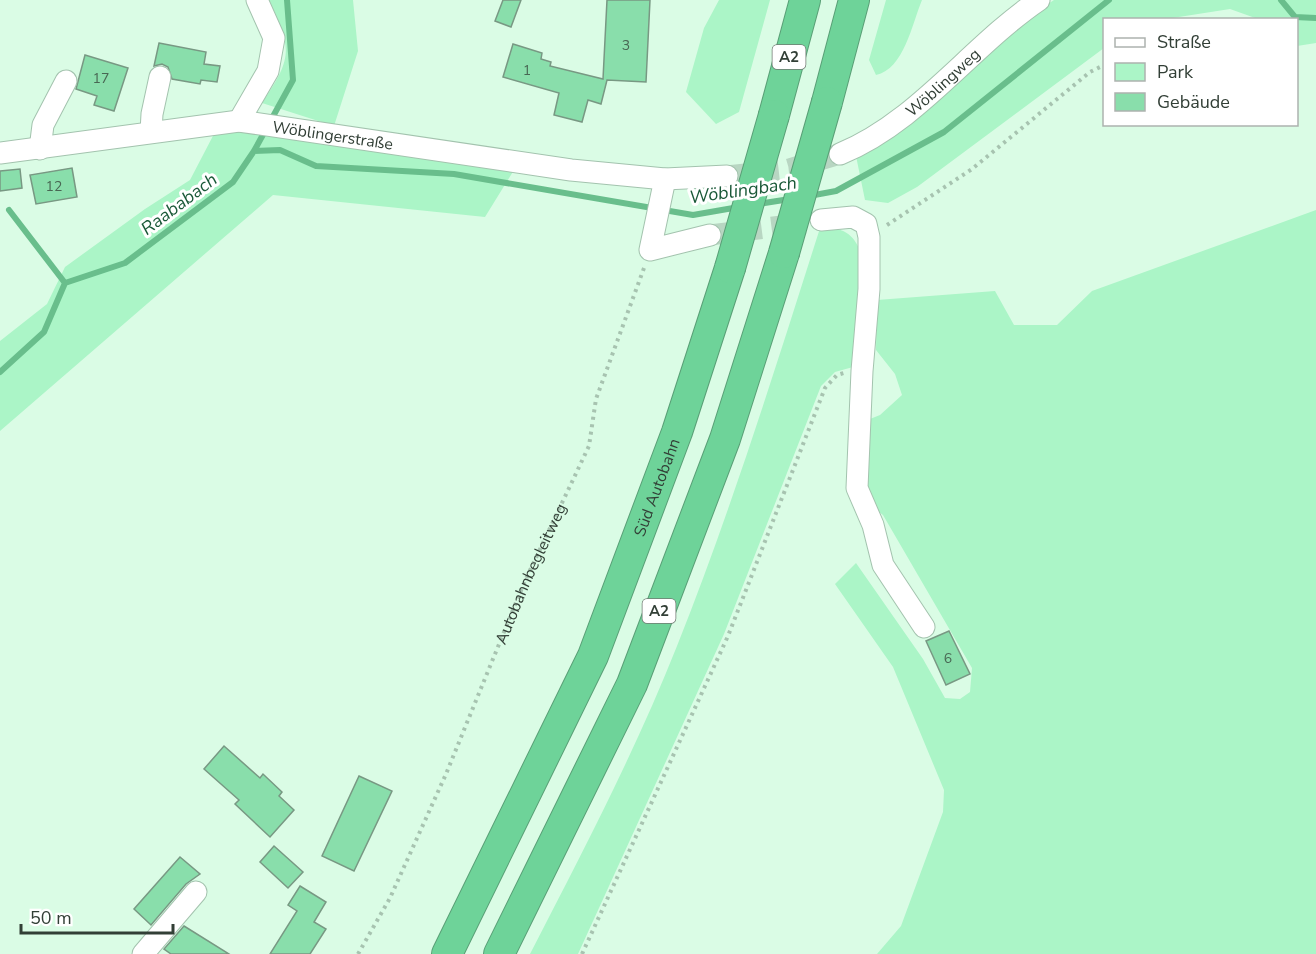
<svg xmlns="http://www.w3.org/2000/svg" width="1316" height="954" font-family="'Nunito Sans',sans-serif">
<style>
.green{fill:#abf5c7}
.lines{fill:none;stroke-linecap:round;stroke-linejoin:round}
.stream{stroke:#69be8c;stroke-width:6}
.building{fill:#89deab;stroke:#789883;stroke-width:1.5}
.minor-tunnel{stroke:#b8d6c2;stroke-width:21;stroke-dasharray:21 10;stroke-linecap:butt}
.minor-casing{stroke:#a3c3ae;stroke-width:23}
.highway-casing{stroke:#599f76;stroke-width:32}
.path{stroke:#a7c3b0;stroke-width:4;stroke-dasharray:3 4.5;stroke-linecap:butt}
.minor{stroke:#fff;stroke-width:21}
.highway{stroke:#6ed399;stroke-width:30}
.highway-bridge-casing{stroke:#599f76;stroke-width:32;stroke-linecap:butt}
.highway-bridge{stroke:#6ed399;stroke-width:30}
.labels{text-anchor:middle;stroke-width:6;stroke-linejoin:round;paint-order:stroke}
.number-label{font-size:14px;fill:#486753}
.shield{fill:#fff;stroke:#707972;stroke-width:1.5}
.shield-label{font-size:15px;font-weight:bold;fill:#323f36}
.street-label{font-size:16px;fill:#323f36;stroke:#fff}
.water-label{font-size:18px;font-style:italic;fill:#1a5938;stroke:#fff}
</style>
<rect width="100%" height="100%" fill="#dafce5"/>
<path class="green" d="M269 0H353L358 51 334 126 262 103C293 57 292 49 269 0Z
M719 0H770L739 112 716 124 686 92 704 28Z
M886 0H922C912 24 904 69 876 75L869 60Z
M1054 0H1316V43L1297 46 1296 20 1258 19 1230 9 1166 19 1104 20V48L917 187 888 203 865 200 856 156 1018 24Z
M243 128 514 170 485 217 273 195 0 431V341L47 304 65 267 145 209 190 180 215 132Z
M1316 210V954H877L901 926 943 812 944 790 893 667 835 584 856 563 923 659 945 698 960 699 970 692 972 668 883 515 866 502 870 419 880 415 902 395 895 374 876 350 877 300 995 291 1014 325H1057L1092 291Z
M821 225C842 229 854 232 861 254L853 367 835 372 821 386 724 634 578 954H530C582 853 635 752 677 646 732 508 776 366 821 225Z"/>
<g class="lines">
<path class="stream" d="M1281 0 1295 17 1316 18
M254 151 280 150 316 166 454 174 693 215 739 207
M809 196 836 191 944 132 1109 0
M758 204 790 199
M9 210 65 283
M0 372 44 332 65 283 125 263 233 182 254 151 293 80 287 0"/>
</g>
<path class="building" d="M503 0H521L511 27 495 21Z
M607 0H650L646 82 607 80 601 104 588 100 582 122 554 115 559 93 503 77 513 44 542 53 541 59 551 62 550 66 603 79Z
M159 43 206 52 204 64 220 66 217 82 201 80 200 84 172 79 168 67 162 64 154 66Z
M85 55 128 68 114 111 94 105 97 96 76 89Z
M72 168 77 197 36 204 30 175Z
M20 169 22 188 0 191V171Z
M949 631 970 674 946 685 926 641Z
M224 746 260 778 263 774 282 792 279 796 294 810 270 837 235 804 239 800 204 769Z
M359 776 392 791 354 871 322 856Z
M274 846 303 872 288 888 260 862Z
M180 857 200 874 186 884 151 925 134 909Z
M300 886 326 902 314 922 326 929 310 954H270L297 911 288 905Z
M184 926 229 954H171L164 949Z"/>
<g class="lines">
<path class="minor-tunnel" d="M727 176 789 169 840 154
M710 235 805 223"/>
<defs>
<g id="minor">
<path d="M239 121 268 71 274 38 257 0"/>
<path d="M151 132 152 114 160 77"/>
<path d="M40 149 43 125 66 81"/>
<path id="s2" d="M0 153 239 121 571 170 665 179 727 176"/>
<path id="s3" d="M840 154C918 122 970 47 1039 0"/>
<path d="M665 179 650 250 710 235"/>
<path d="M821 220 853 217 866 224 869 237V289L862 371 857 488 873 525 883 565 924 627"/>
<path d="M143 954 196 892"/>
</g>
<g id="highway">
<path d="M827 102 854 0"/>
<path d="M774 115 805 0"/>
<path id="s4" d="M447 954 593 656 677 432 730 268"/>
<path d="M499 954 632 684 725 439 784 253"/>
</g>
</defs>
<use href="#minor" class="minor-casing"/>
<use href="#highway" class="highway-casing"/>
<g class="path">
<path d="M887 225 972 169 1090 72 1104 65"/>
<path id="s1" d="M358 954 390 898 446 774 524 583 589 446 596 399 644 268"/>
<path d="M582 954 728 636 825 388 837 375 844 373"/>
</g>
<use href="#minor" class="minor"/>
<use href="#highway" class="highway"/>
<defs>
<path id="highway-bridge" d="M784 253 827 102
M730 268 774 115"/>
</defs>
<use href="#highway-bridge" class="highway-bridge-casing"/>
<use href="#highway-bridge" class="highway-bridge"/>
</g>
<g class="labels">
<g class="number-label">
<text x="626" y="50">3</text>
<text x="527" y="75">1</text>
<text x="101" y="83">17</text>
<text x="54" y="191">12</text>
<text x="948" y="663">6</text>
</g>
<g class="shield">
<rect x="772.5" y="45" width="33" height="24" rx="4.5"/>
<rect x="642.5" y="599" width="33" height="24" rx="4.5"/>
</g>
<g class="shield-label">
<text x="789" y="62">A2</text>
<text x="659" y="616">A2</text>
</g>
<g class="street-label">
<text dy="6" stroke="none"><textPath href="#s3" startOffset="126">Wöblingweg</textPath></text>
<text dy="6" stroke="none"><textPath href="#s2" startOffset="336">Wöblingerstraße</textPath></text>
<text dy="6" stroke="none"><textPath href="#s4" startOffset="512">Süd Autobahn</textPath></text>
<text dy="6" stroke="none"><textPath href="#s1" startOffset="418">Autobahnbegleitweg</textPath></text>
</g>
<g class="water-label">
<text transform="translate(743 190) rotate(-8)" y="6">Wöblingbach</text>
<text transform="translate(179 204) rotate(-37)" y="6">Raababach</text>
</g>
</g>
<rect x="1103" y="18" width="195" height="108" fill="#ffffff" stroke="#adb2af" stroke-width="1.5"/>
<rect x="1115" y="38" width="30" height="9" fill="#ffffff" stroke="#adb2af" stroke-width="1.5"/>
<text x="1157" y="48" font-size="18" fill="#323f36">Straße</text>
<rect x="1115" y="63" width="30" height="18" fill="#abf5c7" stroke="#adb2af" stroke-width="1.5"/>
<text x="1157" y="78" font-size="18" fill="#323f36">Park</text>
<rect x="1115" y="93" width="30" height="18" fill="#89deab" stroke="#adb2af" stroke-width="1.5"/>
<text x="1157" y="108" font-size="18" fill="#323f36">Gebäude</text>
<path d="M21 924v9h152v-9" fill="none" stroke="#323f36" stroke-width="3"/>
<text x="30" y="924" font-size="18" fill="#323f36" stroke="#ffffff" stroke-width="4.5" paint-order="stroke">50 m</text>
</svg>
